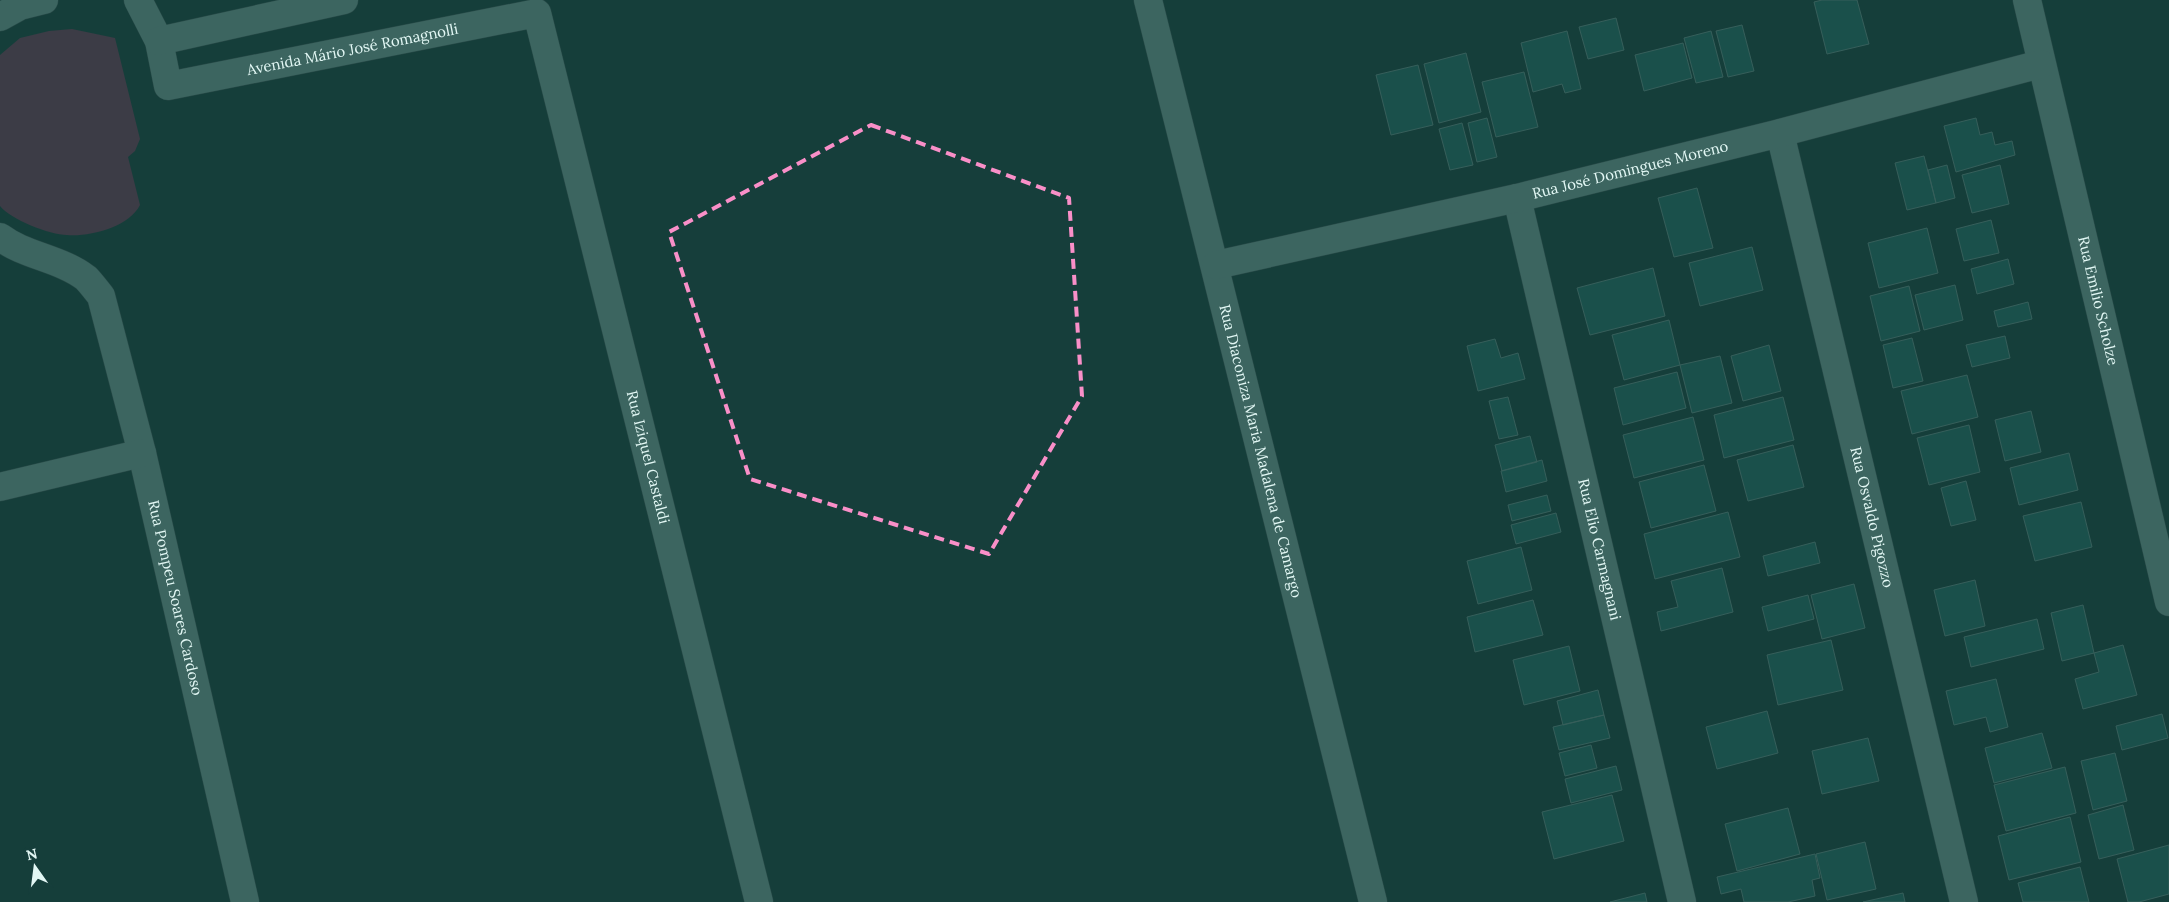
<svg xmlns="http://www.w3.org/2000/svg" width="2169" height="902" font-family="Lora,serif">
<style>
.green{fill:#6a3a54}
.building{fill:#206761;stroke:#5d8681}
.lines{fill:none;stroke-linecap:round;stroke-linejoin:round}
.minor-casing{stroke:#3e5b58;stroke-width:29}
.minor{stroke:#6b948f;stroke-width:28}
.marked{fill:none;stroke:#f98fc8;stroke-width:4;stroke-dasharray:10 6;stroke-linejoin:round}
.labels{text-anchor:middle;stroke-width:5;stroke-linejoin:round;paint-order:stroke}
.street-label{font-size:15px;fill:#e2f7f4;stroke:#163e3b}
</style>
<rect width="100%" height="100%" fill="#163e3b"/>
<path class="green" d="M72 29 115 38 140 139 135 151 128 157 140 205C129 227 90 237 67 235 50 235 10 219 0 206V55L20 38 49 31Z"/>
<path class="building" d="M1822 0H1857L1869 44 1827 54 1814 2Z
M1616 18 1624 50 1588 59 1579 27Z
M1742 25 1754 71 1728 77 1716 31Z
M1567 31 1581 89 1565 93 1562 84 1533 92 1521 43Z
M1711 31 1723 77 1696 83 1684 38Z
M1683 43 1692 78 1644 91 1635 55Z
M1466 53 1481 112 1439 123 1424 64Z
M1418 65 1433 125 1391 135 1376 75Z
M1524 72 1538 127 1496 137 1482 82Z
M1487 118 1497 157 1477 162 1468 123Z
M1976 118 1980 135 1992 132 1995 145 2012 141 2015 155 1956 172 1944 126Z
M1462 123 1473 165 1450 170 1439 129Z
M1924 156 1936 203 1907 210 1895 163Z
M1947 165 1955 198 1936 203 1928 170Z
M2000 165 2009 204 1972 213 1962 175Z
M1697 188 1713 248 1674 257 1658 198Z
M1991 220 1999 253 1964 261 1956 229Z
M1927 228 1938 273 1879 288 1868 243Z
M1752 247 1763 290 1700 306 1689 263Z
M2008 259 2014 284 1977 294 1971 269Z
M1653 268 1665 316 1590 335 1577 288Z
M1955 285 1963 320 1924 330 1915 295Z
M1909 286 1920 331 1881 341 1870 296Z
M2028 302 2032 319 1998 327 1994 311Z
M1669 320 1680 365 1624 380 1612 335Z
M2005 336 2010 358 1972 367 1966 345Z
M1912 338 1923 381 1893 388 1883 345Z
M1495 339 1501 358 1518 353 1525 379 1478 391 1467 346Z
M1769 345 1781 391 1743 401 1731 356Z
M1720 356 1732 403 1692 413 1680 365Z
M1677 372 1686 408 1623 425 1614 388Z
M1967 375 1978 417 1912 434 1901 391Z
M1508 397 1518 435 1499 439 1489 401Z
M1783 397 1794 440 1724 458 1714 415Z
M2031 411 2041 452 2005 461 1995 420Z
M1693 417 1704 460 1634 478 1623 435Z
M1969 425 1980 472 1929 485 1917 438Z
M1530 436 1537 462 1502 471 1495 445Z
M1793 445 1804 487 1748 501 1737 460Z
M2069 453 2078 490 2019 505 2010 468Z
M1542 460 1547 481 1506 492 1501 471Z
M1704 465 1716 511 1651 528 1639 482Z
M1966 481 1976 520 1951 526 1941 488Z
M1547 495 1551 511 1512 521 1508 505Z
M2081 502 2092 547 2035 561 2023 516Z
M1728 512 1740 557 1655 579 1644 534Z
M1556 513 1561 532 1516 544 1511 525Z
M1815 542 1820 563 1768 576 1763 556Z
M1521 547 1532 590 1478 604 1467 561Z
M1722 568 1733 612 1661 631 1657 612 1678 607 1671 581Z
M1975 580 1985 626 1945 636 1934 590Z
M1854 584 1865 628 1822 639 1811 595Z
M1808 595 1814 619 1768 631 1762 607Z
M1533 600 1543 635 1475 652 1467 617Z
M2083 605 2094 653 2062 661 2051 613Z
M2037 619 2044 649 1971 667 1964 637Z
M1831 640 1843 690 1778 705 1767 655Z
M2123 645 2137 695 2083 709 2075 679 2099 672 2094 653Z
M1569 646 1580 691 1524 705 1513 660Z
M1996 679 2008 727 1990 732 1986 717 1954 725 1946 691Z
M1598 690 1604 715 1563 725 1557 701Z
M1767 711 1778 753 1717 769 1706 727Z
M2162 714 2168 738 2122 750 2116 726Z
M1604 715 1610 738 1559 750 1553 727Z
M2042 733 2052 768 1994 783 1985 748Z
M1868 738 1879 781 1822 794 1812 751Z
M1591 745 1597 768 1565 776 1559 753Z
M2115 753 2127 801 2093 810 2081 761Z
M1616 766 1622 790 1571 803 1565 779Z
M2065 767 2076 813 2006 831 1994 785Z
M1612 795 1624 841 1554 859 1542 812Z
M2123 805 2134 850 2099 859 2088 815Z
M1788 808 1800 854 1737 871 1725 824Z
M2070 817 2081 862 2009 880 1998 836Z
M1865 842 1876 889 1827 900 1816 854Z
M2169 845V894L2139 902H2128L2117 859Z
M1815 854 1820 878 1812 880 1815 896 1788 902H1744L1741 889 1721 894 1717 877Z
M2080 867 2089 902H2023L2018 883Z
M1645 893 1647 902H1610Z
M1903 893 1905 902H1863Z"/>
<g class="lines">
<defs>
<g id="minor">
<path id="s1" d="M138 0 159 41 168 86 537 13 759 902"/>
<path id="s2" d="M1148 0 1373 902"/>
<path id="s3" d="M2027 0 2169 602"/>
<path d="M0 17 20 6 44 0"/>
<path d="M159 41 344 0"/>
<path id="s4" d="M1780 133 1964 902"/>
<path id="s5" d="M1517 198 1682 902"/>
<path id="s6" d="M0 237C25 256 60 258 86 278 91 283 96 290 101 296L142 453 245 902"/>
<path id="s7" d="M1216 265 1517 198 1780 133 2041 64"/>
<path d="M0 487 142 453"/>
</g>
</defs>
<use href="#minor" class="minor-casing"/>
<use href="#minor" class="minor"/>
</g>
<path d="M0 0H2169V902H0ZM871 125 1069 198 1082 396 989 554 750 479 669 232Z" fill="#163e3b" fill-opacity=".55" fill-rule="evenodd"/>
<path class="marked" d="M871 125 1069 198 1082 396 989 554 750 479 669 232Z"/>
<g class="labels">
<g class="street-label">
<text dy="5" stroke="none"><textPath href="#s1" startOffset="280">Avenida Mário José Romagnolli</textPath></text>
<text dy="5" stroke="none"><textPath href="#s7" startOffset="425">Rua José Domingues Moreno</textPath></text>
<text dy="5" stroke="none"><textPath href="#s3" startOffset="309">Rua Emilio Scholze</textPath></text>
<text dy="5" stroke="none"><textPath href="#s2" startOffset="465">Rua Diaconiza Maria Madalena de Camargo</textPath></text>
<text dy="5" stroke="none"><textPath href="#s1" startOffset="926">Rua Iziquel Castaldi</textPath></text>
<text dy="5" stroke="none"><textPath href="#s4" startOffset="395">Rua Osvaldo Pigozzo</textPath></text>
<text dy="5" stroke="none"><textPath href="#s5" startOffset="361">Rua Elio Carmagnani</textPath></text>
<text dy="5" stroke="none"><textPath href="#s6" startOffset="430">Rua Pompeu Soares Cardoso</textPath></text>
</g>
</g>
<g transform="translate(35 867) rotate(346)" stroke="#163e3b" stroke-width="4" paint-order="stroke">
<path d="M0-4L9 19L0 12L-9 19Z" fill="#e2f7f4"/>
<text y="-8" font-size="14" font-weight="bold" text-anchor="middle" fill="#e2f7f4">N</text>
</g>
</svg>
